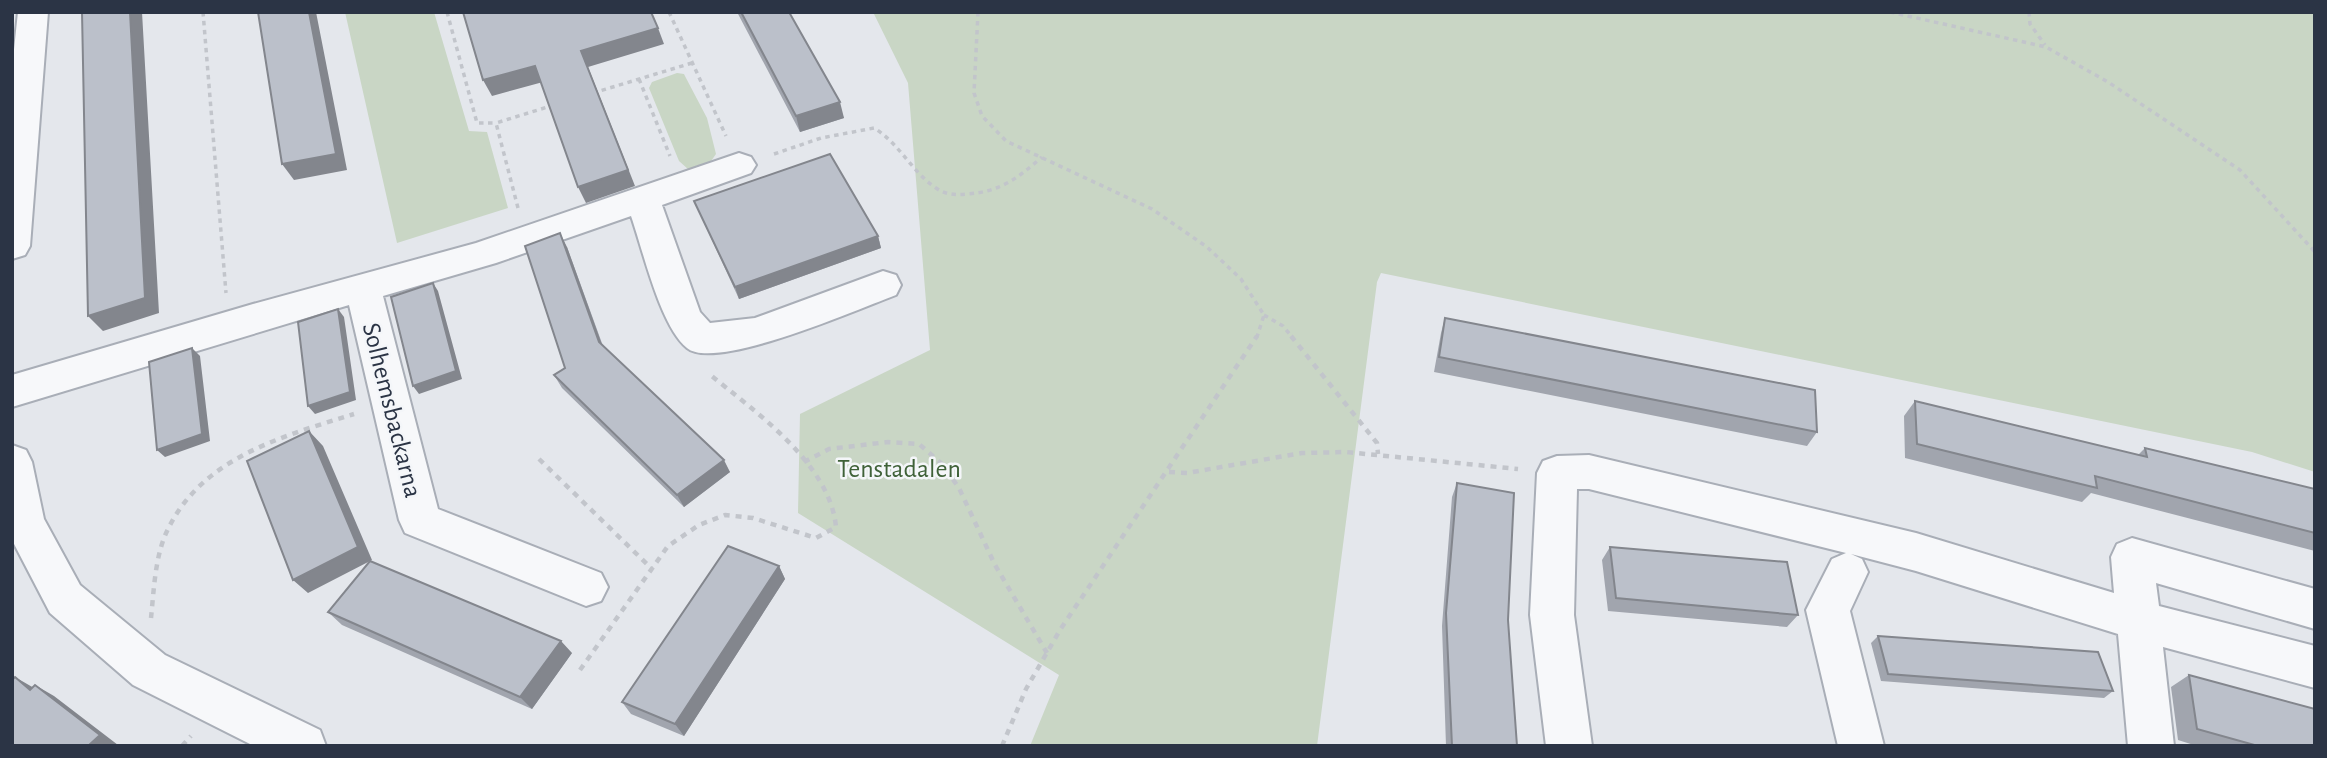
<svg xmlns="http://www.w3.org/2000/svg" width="2327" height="758" font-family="'Alegreya Sans',sans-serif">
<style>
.green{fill:#c9d6c5}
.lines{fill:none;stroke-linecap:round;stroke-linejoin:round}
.minor-casing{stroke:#a9aeb7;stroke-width:4}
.path-far1{stroke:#c2c5cb;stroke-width:3.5;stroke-dasharray:4.5 4.5;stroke-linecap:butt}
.path{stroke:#c2c5cb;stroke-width:4.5;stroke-dasharray:6 6;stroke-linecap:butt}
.minor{fill:#f7f8fa;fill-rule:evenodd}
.wall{fill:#a1a5ae}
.shaded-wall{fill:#83868d}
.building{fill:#bbc0ca;stroke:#83868d;stroke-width:2}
.labels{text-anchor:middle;stroke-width:5;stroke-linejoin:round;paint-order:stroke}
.street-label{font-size:26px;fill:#2b3445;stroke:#f4f6f9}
.park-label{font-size:26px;fill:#3f6138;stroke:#f4f6f9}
</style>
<rect width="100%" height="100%" fill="#e4e7ec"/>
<path class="green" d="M345 12H434L469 131 487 132 508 208 397 243Z
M873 12H2315V472L2252 452 1381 273 1377 282 1317 746H1030L1059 675 798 513 800 414 930 350 908 83Z
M677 73 684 74 686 78 707 118 716 154 709 164 689 170 679 161 649 88 652 82Z"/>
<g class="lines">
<defs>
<path id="minor" d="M18 12H48L30 246 25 255 12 259V68Z
M739 153 751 157 756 165 751 173 662 205 700 312 710 323 755 318 883 271 896 275 901 285 896 295C861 308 715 372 687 348 660 326 643 250 631 216L496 263 383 296 438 509 601 573 608 587 601 601 586 606 405 533 399 520 349 305 12 407V375L253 304 476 243Z
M12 445 26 450 32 462 44 519 80 585 165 655 320 730 326 746H254L133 685 50 613 12 540Z
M1589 455 1916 533 2114 593 2111 557 2117 544 2132 538 2315 589V629L2156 583 2159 606 2315 646V688L2163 647 2174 746H2128L2118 634 1916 571 1851 554 1862 559 1868 572 1850 611 1884 746H1838L1806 610 1832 559 1846 553 1589 489H1577L1574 615 1592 746H1546L1530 615 1537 473 1543 461 1557 456Z"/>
</defs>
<use href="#minor" class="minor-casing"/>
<path class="path-far1" d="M203 12 226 293
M447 12 477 123H496
M669 12 726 136
M978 12 974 93 982 116 1006 141 1152 209 1207 247 1241 279 1264 315 1257 337
M1890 12 2046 47 2108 82 2240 170 2315 252
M2029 12 2030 24 2045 45
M639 79 670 156
M593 93 692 63
M774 154 821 138 874 128C899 143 912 172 936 188 946 195 955 195 967 194 1000 192 1018 178 1042 157
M518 208 496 123 554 105
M1264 315 1283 326 1292 337"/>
<path class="path" d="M1291 336 1377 443 1378 454
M539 459 652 569
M804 462 829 449 888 442 919 444 942 464 959 488 995 565 1047 653
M1169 472 1187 473 1302 453 1346 452 1518 469
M151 618C154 589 155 555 168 529 203 457 284 436 354 414
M580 670 668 546 699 525 725 515 753 518 816 538 836 527C830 463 754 411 708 373
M182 746 191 736
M1002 746 1026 689 1060 630 1257 336"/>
<use href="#minor" class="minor"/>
</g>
<path class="wall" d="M737 12H789L844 118 800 132Z
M694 201 878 236 881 248 739 299Z
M567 247 603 346 730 472 684 507 562 388 554 375 565 368Z
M1445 318 1817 432 1807 446 1434 372 1441 333Z
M1915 401 2138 455 2145 448 2315 489V551L2091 493 2082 502 1905 458 1904 416Z
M1457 483 1508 620 1517 746H1446L1442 626 1452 497Z
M1610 547 1798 615 1787 627 1608 611 1602 560Z
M779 566 785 579 684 736 631 714 622 702Z
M328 612 572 653 532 709 342 625Z
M1878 636 2113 691 2104 698 1881 681 1871 643Z
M2189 675 2315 746H2197L2178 740 2171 687Z"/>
<path class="shaded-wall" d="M130 12H142L159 313 103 331 88 316Z
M309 12H316L347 170 294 180 282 164Z
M658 28 664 44 588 67 635 186 586 203 578 187 581 51Z
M535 66 543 82 492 96 483 80Z
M840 102 844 118 800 132 796 116Z
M560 233 567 247 606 356 599 342Z
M878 236 881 248 739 299 735 287Z
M433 283 438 291 462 379 419 394 413 386Z
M338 309 344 317 356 400 315 414 308 406Z
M192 348 200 356 210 441 165 457 157 450Z
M309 431 323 446 372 560 308 593 293 580Z
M724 460 730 472 684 507 677 495Z
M779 566 785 579 684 736 675 724Z
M561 641 572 653 532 709 520 697Z
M15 677 34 688 30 690Z
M35 685 54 696 118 745 88 746Z"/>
<path class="building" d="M82 12H130L145 298 88 316Z
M258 12H309L336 154 282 164Z
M463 12H651L658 28 581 51 628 170 578 187 535 66 483 80Z
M741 12H789L840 102 796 116Z
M830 154 878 236 735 287 694 201Z
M560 233 599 342 724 460 677 495 554 375 565 368 525 246Z
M433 283 456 371 413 386 391 297Z
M338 309 350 392 308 406 298 322Z
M1445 318 1815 390 1817 432 1439 357Z
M192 348 202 434 157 450 149 362Z
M1915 401 2147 457 2145 448 2315 489V533L2095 476 2097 488 1917 444Z
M309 431 358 547 293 580 247 461Z
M1457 483 1514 493 1508 620 1517 746H1452L1446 613Z
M728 546 779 566 675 724 622 702Z
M1610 547 1787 562 1798 615 1616 598Z
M370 561 561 641 520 697 328 612Z
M1878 636 2098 652 2113 691 1888 674Z
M2189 675 2315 709V746H2258L2197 729Z
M15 677 30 690 35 685 100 735 88 746H12V680Z"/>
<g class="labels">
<g class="street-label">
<text transform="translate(393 410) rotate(76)" y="9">Solhemsbackarna</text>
</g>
<g class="park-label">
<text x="899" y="477">Tenstadalen</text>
</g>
</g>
<rect width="2327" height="758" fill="none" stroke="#2b3445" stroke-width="28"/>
</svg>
